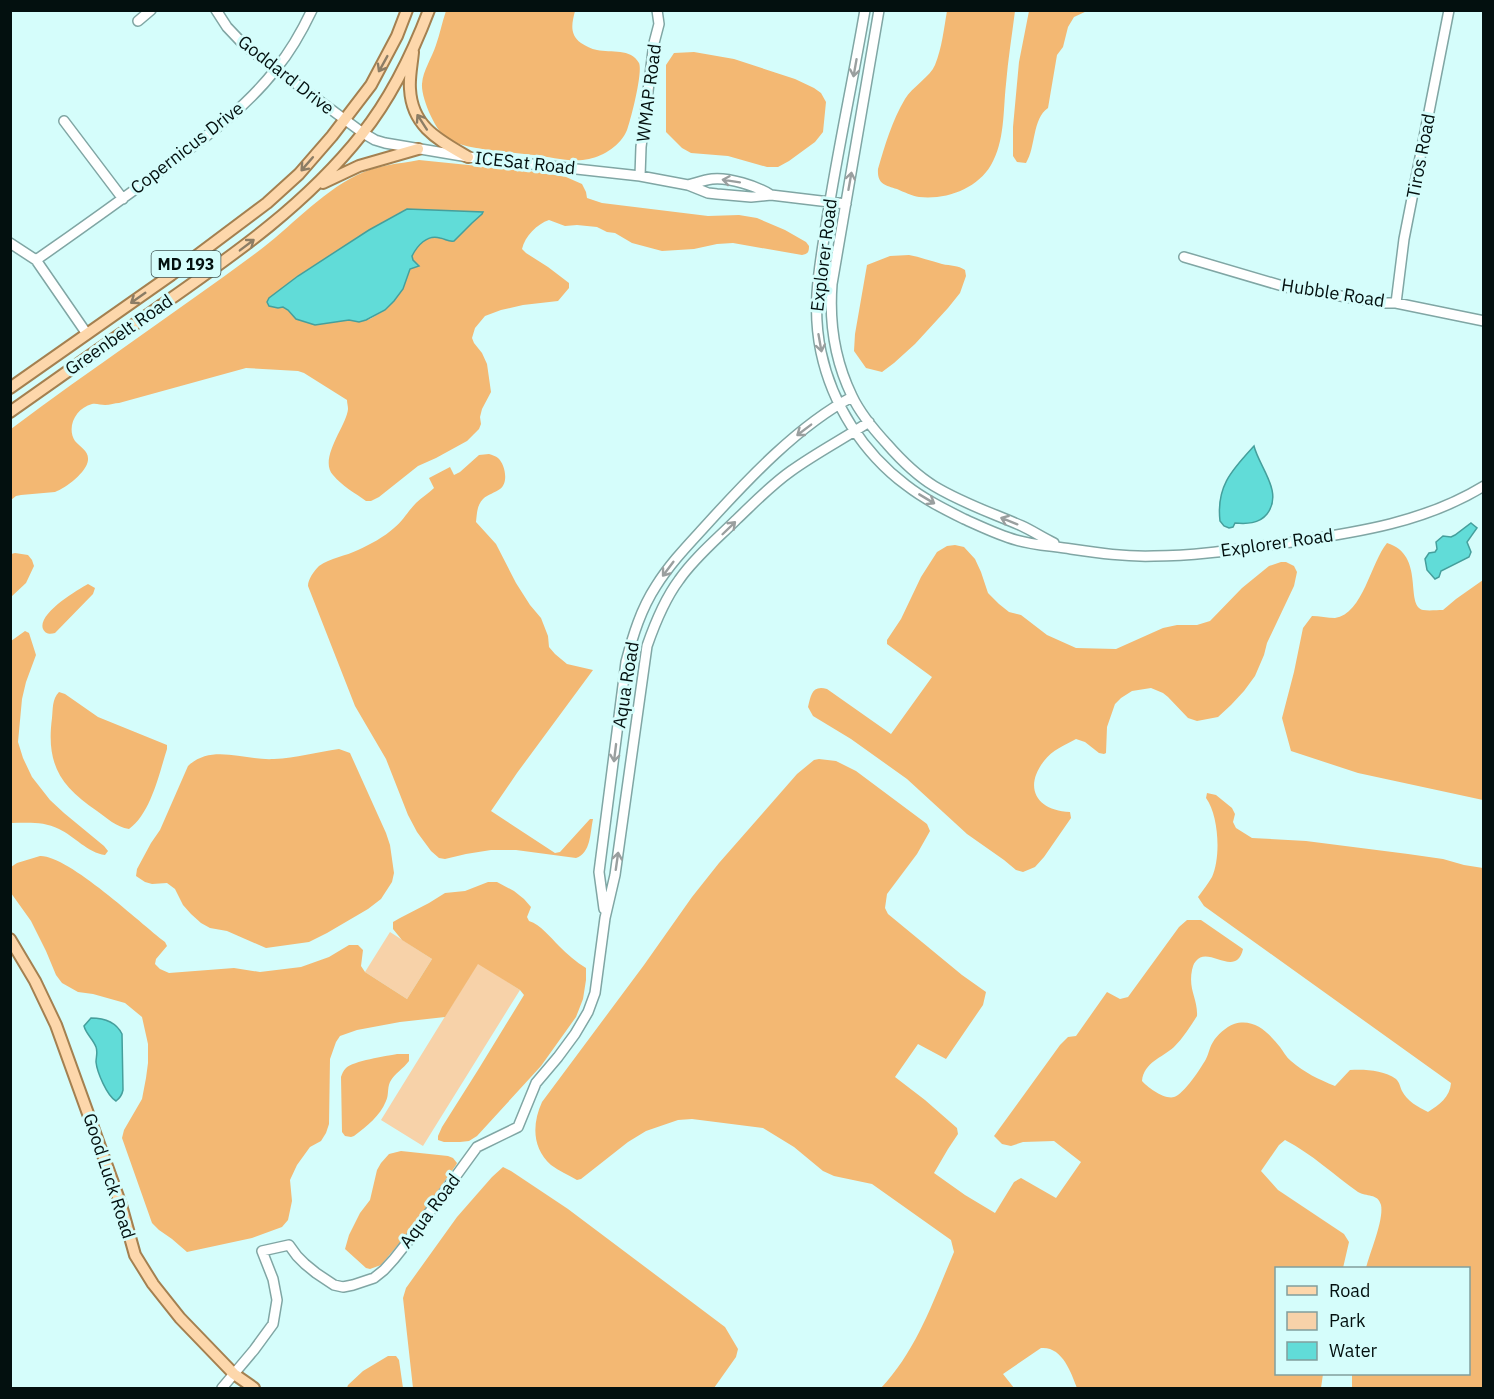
<svg xmlns="http://www.w3.org/2000/svg" width="1494" height="1399" font-family="'IBM Plex Sans',sans-serif">
<style>
.green{fill:#f7d2a9}
.forest{fill:#f3b873;fill-rule:evenodd}
.water{fill:#61dcd8;stroke:#459f9c;stroke-width:1.5}
.lines{fill:none;stroke-linecap:round;stroke-linejoin:round}
.minor-casing{stroke:#80a6a4;stroke-width:12}
.major-casing{stroke:#a48050;stroke-width:14}
.minor{stroke:#fff;stroke-width:9}
.major{stroke:#fdd7ab;stroke-width:10}
.oneway{stroke:#8c7d65}
.oneway2{stroke:#9a9f9f}
.labels{text-anchor:middle;stroke-width:6;stroke-linejoin:round;paint-order:stroke}
.shield{fill:#d5fdfb;stroke:#425756;stroke-width:1.5}
.shield-label{font-size:16px;font-weight:bold;fill:#03100f}
.street-label{font-size:18px;fill:#03100f;stroke:#d5fdfb}
</style>
<rect width="100%" height="100%" fill="#d5fdfb"/>
<path class="green" d="M390 932 432 959 407 999 365 972Z
M478 963 520 990 423 1146 381 1120Z"/>
<path class="forest" d="M446 11H575C572 23 569 34 581 43 586 46 591 49 597 50 611 53 631 48 639 63 643 72 631 119 627 130 621 145 604 156 589 159 572 163 551 157 534 155 512 152 468 150 449 140 436 133 421 98 422 84 423 70 432 58 436 45 440 34 442 22 446 11Z
M947 11H1015C1012 35 1008 59 1006 84 1003 111 1005 141 991 165 977 189 946 200 919 197 912 196 904 192 897 189 885 185 877 184 878 169 885 145 892 121 905 99 912 87 930 77 935 65 942 48 944 28 947 11Z
M1029 11H1087L1074 17 1068 27 1063 47 1057 55 1048 108C1032 119 1036 147 1026 163L1017 162 1013 156V127L1019 62Z
M694 52 734 59 795 79 814 88 821 93 826 102 823 132 815 142 789 161 778 167H767L728 156 691 153 682 148 666 132V65L674 53Z
M419 160 537 172 566 177 582 184 586 192 587 198 602 203 708 216 739 215 757 218 785 230 806 242 809 246C809 252 808 254 802 255L733 243 717 244 694 249 662 251 632 243 615 233 607 232 597 227 577 225 565 226 549 220C537 224 525 236 522 249L526 253 548 267 569 283V288L558 301 523 305 501 310 485 316 475 328 472 338 474 343 482 353 487 364 491 392 482 409 480 417 481 424 479 429 467 441 436 458 418 466 379 497 371 501H366C355 493 342 486 333 475 318 459 347 425 348 409 348 406 347 403 347 400L304 373 298 371 246 368 119 403C115 403 110 405 105 405 101 405 96 403 92 404 76 408 66 427 75 441 80 447 89 451 88 460 87 472 66 488 55 492L21 495 16 496 11 500V429C91 369 175 313 256 253 290 228 319 194 357 175 377 165 398 164 419 160ZM407 209 483 212 482 214 472 223 456 239C435 237 423 234 412 256L413 260 419 265 410 269 403 289 394 301 385 310 370 319 359 322 349 319 315 324 302 320H298L288 310 283 307 278 308 269 306V298L298 276 369 230Z
M909 255C920 257 931 261 942 264 951 266 958 265 965 270L966 276 960 293 948 308 915 344 894 363 882 372 866 368 854 351 855 334 867 265 890 256Z
M489 454C492 455 496 456 498 458 505 464 509 483 500 489 495 493 488 494 483 499 477 505 477 513 476 522L496 544 516 583 530 605 541 618 548 636 549 647 555 654 567 664 593 670 517 773 491 811 555 853 560 852 590 819H593C590 833 591 853 576 858L516 850H491L466 854 445 859 439 858 431 851 417 832 408 815 386 759 355 706 308 586C308 579 314 571 319 566 330 558 346 556 358 550 371 544 384 537 394 528 403 521 408 511 416 503 422 497 428 494 434 488L429 478 450 467 454 475 460 472 479 455Z
M1387 543C1426 555 1404 605 1423 610 1429 611 1437 610 1443 610L1456 599 1483 580V800L1358 773 1291 751 1282 718 1294 672 1303 628 1312 616C1319 616 1328 618 1335 618 1363 614 1371 562 1387 543Z
M955 545 964 547 975 559 981 572 988 593 999 604 1009 612 1021 615 1047 635 1076 648 1116 649 1163 628 1177 625H1197L1210 621 1242 588 1269 566 1281 562H1286L1294 566 1297 572 1294 586 1267 643 1264 655 1255 676 1244 691 1231 705 1218 717 1197 721 1188 718 1168 697 1163 693 1151 688 1132 691 1121 698 1115 704 1107 727 1106 753 1104 754 1099 753 1085 742 1076 739C1065 745 1052 750 1044 761 1023 788 1037 811 1070 812L1071 818 1044 857 1035 867 1023 872 1016 870 1004 860 967 834 907 779 851 739 813 716 808 707C811 695 812 685 827 689L891 734 932 677 887 644V640L901 619 921 577 937 552 947 546Z
M15 553 28 555 32 560 34 566 26 583 11 597V554Z
M88 584 95 588 93 594 55 633C51 634 46 635 43 629 37 614 77 590 88 584Z
M25 631 29 633 36 655 26 682 22 699 18 742 23 758 32 777 50 800 64 813 104 846 108 851 105 855C88 853 74 836 59 829 43 821 27 823 11 823V641Z
M59 692 65 694 98 717 167 745V749C159 774 151 813 129 829 116 827 107 818 97 811 60 786 46 764 52 718 53 709 52 699 59 692Z
M339 749 350 753 386 833 390 845 394 873 392 882 381 899 368 909 327 933 309 942 266 948 227 931 210 928 201 923 191 914 183 905 175 889 167 883 152 884 145 882 136 876 137 869 151 843 160 830 188 766C212 743 245 761 274 759 296 758 317 752 339 749Z
M819 759 836 761 856 771 927 824 930 831 917 854 887 894 885 908 888 914 962 975 986 992 983 1005 946 1059 918 1044 895 1077 925 1100 957 1128 958 1134 948 1149 934 1173 965 1195 995 1213 1014 1182 1021 1178 1056 1198 1081 1162 1054 1141 1023 1142 1011 1146 1002 1144 994 1136 1060 1045 1068 1037 1076 1036 1107 992 1120 999 1128 997 1179 927 1187 920H1201L1243 949C1236 979 1208 945 1196 961 1193 964 1193 967 1192 970 1188 990 1198 999 1197 1016 1190 1027 1183 1038 1174 1047 1162 1058 1144 1062 1142 1081 1147 1087 1165 1100 1174 1097 1184 1094 1201 1068 1206 1059 1209 1053 1210 1046 1213 1042 1217 1035 1226 1027 1234 1024 1254 1018 1268 1032 1280 1047 1283 1051 1286 1057 1291 1061 1305 1073 1318 1079 1335 1086L1350 1070C1364 1069 1384 1070 1396 1079 1400 1083 1400 1087 1402 1091 1407 1101 1418 1107 1428 1112 1439 1105 1450 1097 1451 1083L1204 906 1198 897C1203 890 1208 884 1212 877 1221 857 1219 816 1206 798L1207 793 1216 795 1232 808 1235 814 1233 822 1236 828 1252 838 1306 841 1408 854 1443 859 1464 865 1483 868V1388H1352V1374H1468V1268H1366C1370 1252 1384 1220 1381 1205 1378 1193 1366 1197 1358 1192 1334 1175 1312 1154 1285 1140L1279 1145 1261 1171 1278 1190 1344 1234 1349 1242 1343 1268H1276V1374H1323L1321 1388H1077C1071 1372 1062 1346 1041 1348L1003 1374 1014 1388H881C917 1350 934 1299 954 1252L951 1240 872 1184 834 1176 823 1171 794 1147 763 1128 692 1119 678 1120 646 1131 628 1142 581 1179 577 1180C569 1175 559 1171 551 1165 532 1148 532 1124 542 1102L644 965 692 897 719 863 797 774 814 760Z
M40 856C68 855 140 923 165 942L167 946 156 959 155 964 160 969 169 973 234 968 260 972 301 967 329 957 349 945H358L363 950 361 966 365 972 407 999 432 959 402 940 393 929V922L400 918 429 903 445 893 465 891 488 882H497L514 891 524 899 531 907 527 917 529 921C541 925 550 937 559 946 567 954 576 962 586 968V980L583 999 576 1017 541 1066 477 1136 469 1141 460 1142H444L438 1140V1136L442 1127 478 1070 524 995 520 990 478 964 445 1017 400 1022 357 1030 340 1036 336 1042 330 1059 329 1124 326 1133 321 1141 310 1147 297 1165 290 1180 292 1201 288 1220 282 1227 252 1238 187 1252 172 1239 159 1230 152 1223 122 1138 124 1130 142 1099 146 1078 148 1063V1044L142 1017 125 1003 93 994 78 992 62 983 56 975 46 951 31 921 11 893V867L17 863Z
M397 1054H409V1061C403 1069 395 1073 390 1082 387 1089 389 1095 386 1101 380 1116 367 1126 354 1136L351 1137 345 1136 342 1132 341 1077C342 1074 343 1071 346 1068 353 1061 386 1056 397 1054Z
M401 1151 448 1156 453 1158 457 1163 456 1165 411 1229 381 1265 370 1269 366 1268 345 1249 349 1235 360 1213 370 1200 377 1170 381 1163 389 1154Z
M503 1167 511 1171 568 1209 725 1327 738 1349 736 1357 714 1388H413L403 1298 406 1288 457 1217 492 1177Z
M388 1356H396L399 1360 403 1388H347L348 1385 363 1371Z"/>
<path class="water" d="M407 209 483 212 482 214 472 223 454 241C448 242 446 239 440 238 427 234 417 246 412 256L413 260 419 266 410 269 403 289 394 301 385 310 366 320 359 322 349 320 315 325 296 319 288 310 283 307 278 308 269 306 267 302 269 298 298 276 369 230Z
M1254 446C1259 467 1284 492 1267 514 1259 524 1246 524 1235 523L1233 527 1229 528 1224 526 1220 521C1216 486 1232 470 1254 446Z
M1471 523 1477 528 1467 542 1471 552 1469 557 1441 571 1439 577 1435 579 1427 570 1425 559 1429 553 1435 552 1437 549 1436 542 1443 536 1451 537 1455 535Z
M91 1018C104 1018 116 1022 122 1034L123 1090C122 1095 120 1098 116 1101 107 1096 97 1072 96 1062 96 1057 98 1052 96 1047 93 1039 86 1034 84 1026Z"/>
<g class="lines">
<defs>
<path id="minor" d="M216 10 227 27 245 46 363 133 375 140 385 143 468 157 640 176 688 185 708 193 717 194 751 197 771 195 846 204
M865 10C853 80 838 149 827 219 820 265 811 305 821 352 832 404 863 453 906 485 924 499 944 509 964 519 980 526 998 535 1016 540 1033 545 1053 546 1071 549 1098 553 1126 557 1154 556 1200 556 1246 548 1292 542 1359 532 1425 522 1484 486
M879 10 832 284C829 323 835 361 852 396 859 411 875 431 887 444 901 460 916 475 934 486 962 503 992 513 1022 526 1033 531 1043 538 1054 543
M138 21 151 10
M64 121 123 199
M640 176 641 147 654 43 659 24 657 10
M688 185C696 183 704 180 712 179 728 177 757 186 771 195
M10 243 36 260 87 334
M1184 257 1286 287 1383 303H1396L1484 321
M36 260C79 230 121 200 163 169 203 139 245 109 276 69 290 52 302 31 312 10
M1396 303 1404 239 1449 10
M604 909 599 872 626 662C633 635 641 609 656 586 671 562 690 543 709 522 749 478 799 425 852 397
M222 1388 254 1350 273 1324 277 1300 273 1279 262 1251 289 1245 297 1256 305 1264 316 1273 334 1285 343 1287 353 1285 374 1278 384 1270 394 1259 413 1235 477 1147 518 1127 536 1083 558 1057 575 1034 588 1012 595 993 605 918 615 875 647 646C655 623 664 600 679 580 694 558 717 539 736 520 754 503 771 485 791 471 816 453 843 439 869 422"/>
<path id="major" d="M413 52C412 64 409 77 410 89 412 127 439 140 468 157
M323 183 359 166 418 149
M10 388 171 275 267 203 299 174 332 136 371 85 397 36 407 10
M10 412C60 377 109 342 159 307 232 256 306 205 362 134 390 99 413 52 429 10
M10 939 35 981 56 1025 121 1205 135 1255 153 1284 180 1318 234 1374 254 1388"/>
</defs>
<use href="#minor" class="minor-casing"/>
<use href="#major" class="major-casing"/>
<use href="#minor" class="minor"/>
<use href="#major" class="major"/>
</g>
<defs><path id="oneway-shaft" d="M-6 0H5M1.5-3L5.5 0L1.5 3" fill="none" stroke-width="1.6" stroke-linecap="round" stroke-linejoin="round" transform="scale(1.5)"/></defs>
<g class="oneway">
<use href="#oneway-shaft" transform="translate(383 64) rotate(119)"/>
<use href="#oneway-shaft" transform="translate(422 122) rotate(-123)"/>
<use href="#oneway-shaft" transform="translate(307 164) rotate(131)"/>
<use href="#oneway-shaft" transform="translate(247 245) rotate(-37)"/>
<use href="#oneway-shaft" transform="translate(138 298) rotate(145)"/>
</g>
<g class="oneway2">
<use href="#oneway-shaft" transform="translate(855 68) rotate(100)"/>
<use href="#oneway-shaft" transform="translate(731 181) rotate(-171)"/>
<use href="#oneway-shaft" transform="translate(850 181) rotate(-80)"/>
<use href="#oneway-shaft" transform="translate(820 343) rotate(80)"/>
<use href="#oneway-shaft" transform="translate(804 430) rotate(143)"/>
<use href="#oneway-shaft" transform="translate(927 499) rotate(31)"/>
<use href="#oneway-shaft" transform="translate(1009 521) rotate(-158)"/>
<use href="#oneway-shaft" transform="translate(729 528) rotate(-44)"/>
<use href="#oneway-shaft" transform="translate(668 569) rotate(127)"/>
<use href="#oneway-shaft" transform="translate(615 753) rotate(97)"/>
<use href="#oneway-shaft" transform="translate(617 861) rotate(-82)"/>
</g>
<g class="labels">
<rect class="shield" x="151.5" y="251" width="69" height="26" rx="4.5"/>
<g class="shield-label">
<text x="186" y="270">MD 193</text>
</g>
<g class="street-label">
<text transform="translate(286 75) rotate(38)" y="6">Goddard Drive</text>
<text transform="translate(649 93) rotate(-83)" y="6">WMAP Road</text>
<text transform="translate(187 148) rotate(-38)" y="6">Copernicus Drive</text>
<text transform="translate(1421 156) rotate(-79)" y="6">Tiros Road</text>
<text transform="translate(525 163) rotate(6)" y="6">ICESat Road</text>
<text transform="translate(824 255) rotate(-83)" y="6">Explorer Road</text>
<text transform="translate(1333 293) rotate(9)" y="6">Hubble Road</text>
<text transform="translate(119 335) rotate(-35)" y="6">Greenbelt Road</text>
<text transform="translate(1277 543) rotate(-8)" y="6">Explorer Road</text>
<text transform="translate(626 685) rotate(-81)" y="6">Aqua Road</text>
<text transform="translate(109 1176) rotate(72)" y="6">Good Luck Road</text>
<text transform="translate(430 1211) rotate(-53)" y="6">Aqua Road</text>
</g>
</g>
<rect width="1494" height="1399" fill="none" stroke="#03100f" stroke-width="24"/>
<rect x="1275" y="1267" width="195" height="108" fill="#d5fdfb" stroke="#819e9d" stroke-width="1.5"/>
<rect x="1287" y="1286" width="30" height="9" fill="#fdd7ab" stroke="#819e9d" stroke-width="1.5"/>
<text x="1329" y="1297" font-size="18" fill="#03100f">Road</text>
<rect x="1287" y="1312" width="30" height="18" fill="#f7d2a9" stroke="#819e9d" stroke-width="1.5"/>
<text x="1329" y="1327" font-size="18" fill="#03100f">Park</text>
<rect x="1287" y="1342" width="30" height="18" fill="#61dcd8" stroke="#819e9d" stroke-width="1.5"/>
<text x="1329" y="1357" font-size="18" fill="#03100f">Water</text>
</svg>
